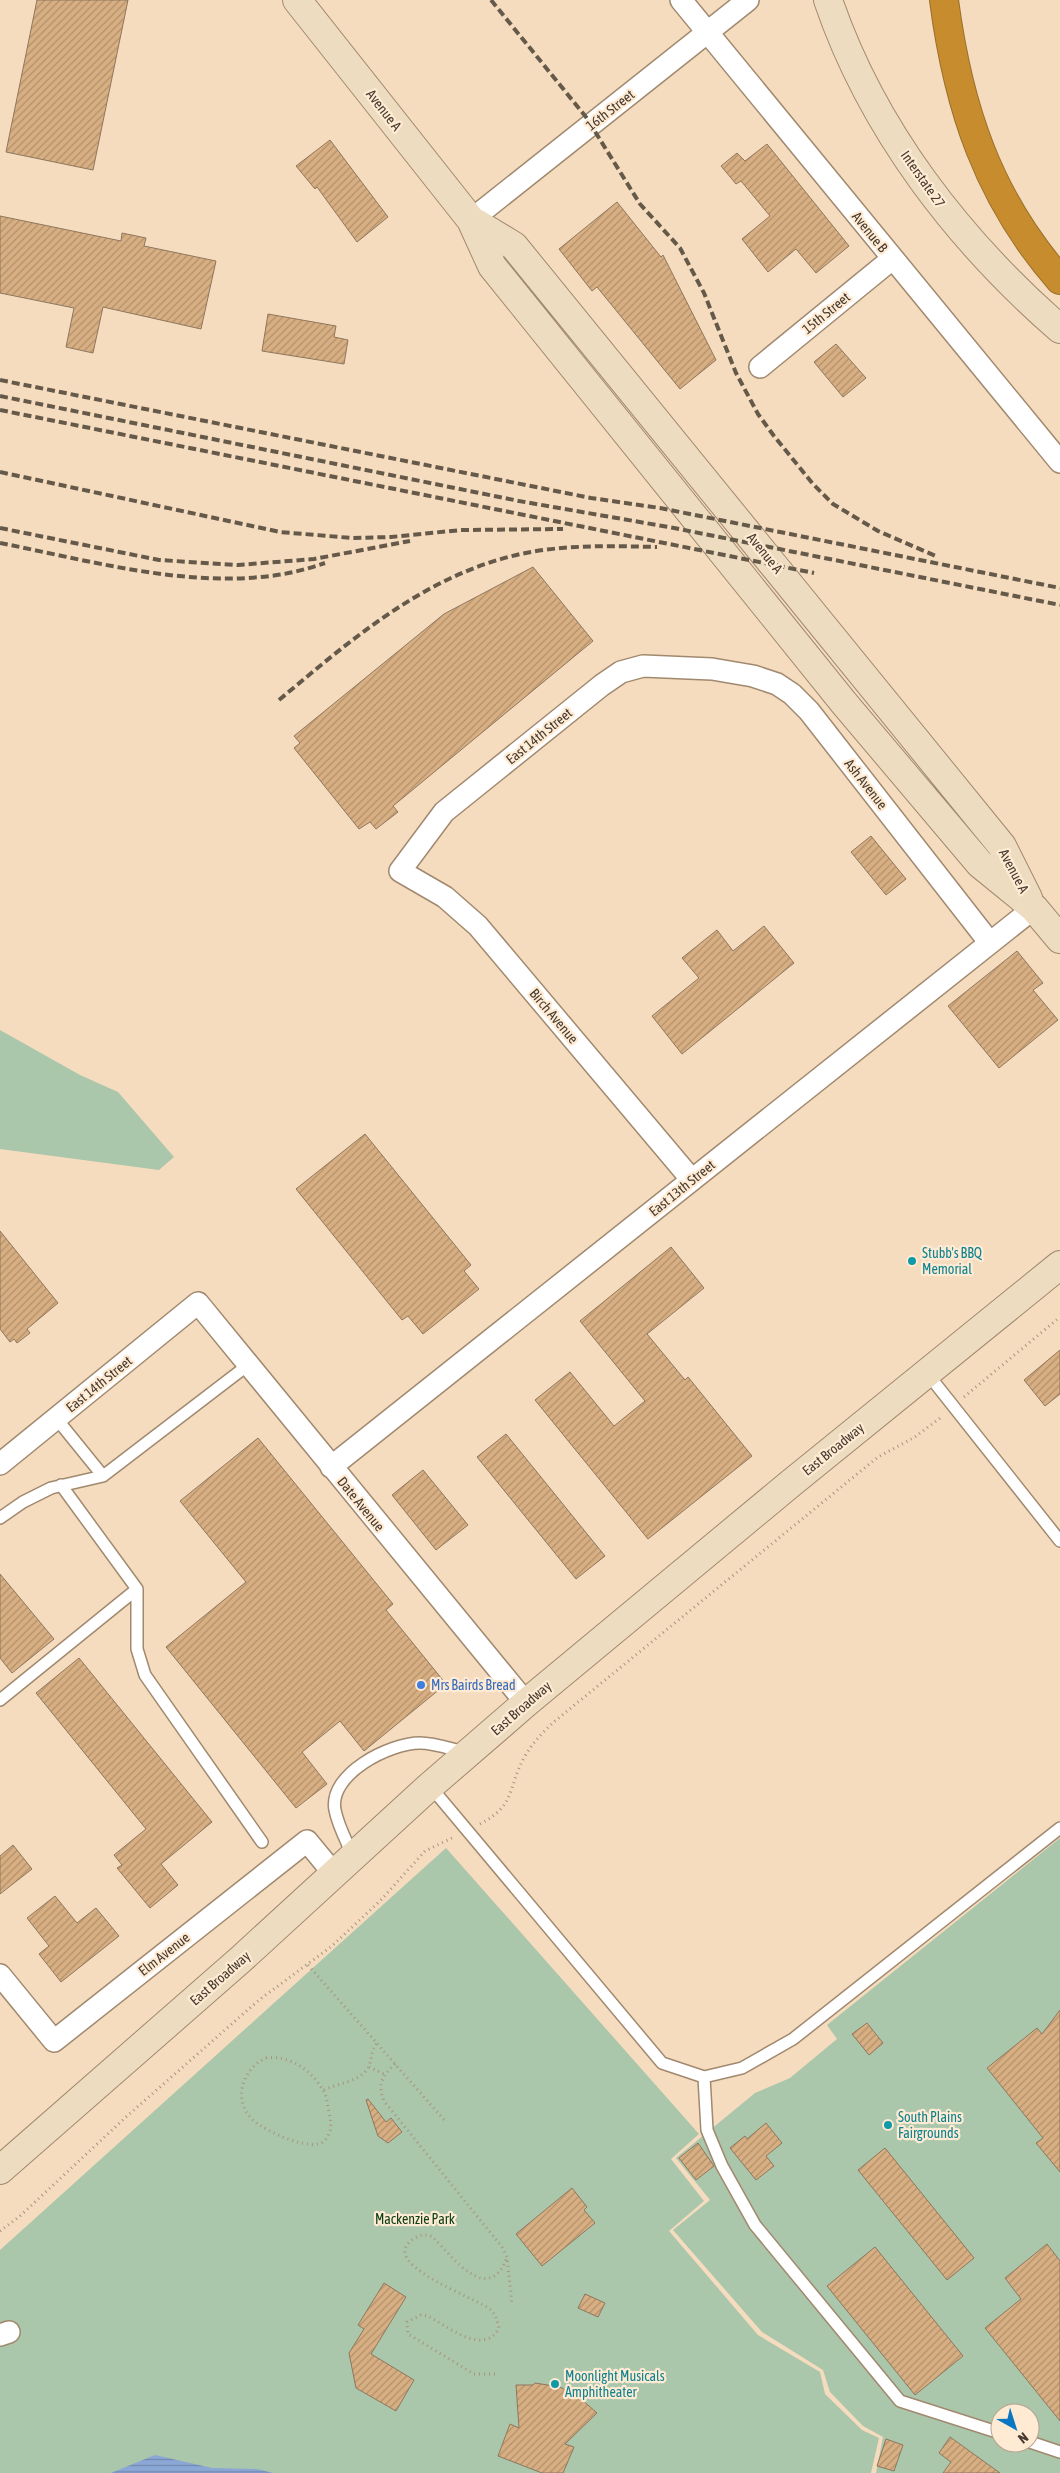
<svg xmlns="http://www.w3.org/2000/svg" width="1060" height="2473" font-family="'Asap Condensed',sans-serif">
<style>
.park{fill:#aac6ab;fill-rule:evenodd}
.water{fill:url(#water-rules)}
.building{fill:url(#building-hatch);stroke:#8e775d}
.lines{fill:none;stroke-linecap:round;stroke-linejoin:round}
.lane-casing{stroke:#a1896f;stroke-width:14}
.street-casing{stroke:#a1896f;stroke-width:24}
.secondary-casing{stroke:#a1896f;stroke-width:30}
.highway-casing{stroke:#9a702e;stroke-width:30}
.path{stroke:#a7947f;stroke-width:3;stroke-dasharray:1 4;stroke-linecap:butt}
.lane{stroke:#fff;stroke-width:11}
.street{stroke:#fff;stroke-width:21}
.secondary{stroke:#eedcc0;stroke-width:28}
.highway{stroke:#c78c2d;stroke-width:28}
.rail{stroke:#655949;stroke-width:4;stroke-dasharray:8 4;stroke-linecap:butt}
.culture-dot{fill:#0f9aa8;stroke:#ffead3;stroke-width:2}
.shop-dot{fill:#3f7fe0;stroke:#ffead3;stroke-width:2}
.labels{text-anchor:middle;stroke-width:4.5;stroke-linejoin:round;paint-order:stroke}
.street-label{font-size:14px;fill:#453b2f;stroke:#ffead3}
.culture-label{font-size:14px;fill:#0d838f;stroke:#ffead3;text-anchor:start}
.shop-label{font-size:14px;fill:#366cbe;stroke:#ffead3;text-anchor:start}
.park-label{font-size:14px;fill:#0d4018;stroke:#ffead3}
</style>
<defs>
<pattern id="water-rules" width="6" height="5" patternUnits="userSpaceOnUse" patternTransform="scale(1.25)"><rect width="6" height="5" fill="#8aa7d6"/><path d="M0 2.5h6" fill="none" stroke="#7389ae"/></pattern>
<pattern id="building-hatch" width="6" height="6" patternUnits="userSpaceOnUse" patternTransform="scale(1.25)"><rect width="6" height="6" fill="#d8af82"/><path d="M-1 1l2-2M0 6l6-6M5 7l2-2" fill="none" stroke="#b1906b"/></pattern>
</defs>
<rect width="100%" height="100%" fill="#f6dcbf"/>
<path class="park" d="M0 1030 80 1075 118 1092 174 1157 159 1170 0 1149Z
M1060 1838V2473H876L883 2437 863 2426 830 2392 823 2370 762 2332 673 2230 710 2200 676 2158 755 2093 790 2078 837 2039 827 2025ZM1000 2413H1030V2443H1000Z
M446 1848 699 2134 671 2159 704 2201 669 2231 758 2335 820 2372 825 2394 862 2430 879 2438 871 2473H0V2250Z"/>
<path class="water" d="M155 2455 212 2468 257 2469 273 2473H111Z"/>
<path class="building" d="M37 0H128L93 170 6 152Z
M330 140 388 217 357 242 317 187 315 189 296 166Z
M767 144 849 246 816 273 796 249 768 272 742 239 770 216 741 181 736 184 721 166 737 153 745 161Z
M617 202 661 257 663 255 716 360 680 389 597 287 592 291 559 249Z
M0 216 121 241 122 233 146 238 144 246 216 261 201 329 103 307 93 353 66 347 74 308 0 293Z
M268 314 336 326 334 337 348 340 344 364 262 351Z
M836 344 866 378 843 397 814 362Z
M533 567 593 641 393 806 398 812 376 829 370 822 359 829 294 748 300 743 294 736 444 614Z
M871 836 906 879 886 895 851 852Z
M764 926 794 963 682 1054 652 1016 699 978 682 958 717 930 733 951Z
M1017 951 1043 983 1033 990 1058 1020 999 1068 948 1006Z
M365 1134 471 1265 464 1271 479 1289 423 1334 408 1316 402 1320 296 1189Z
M0 1231 58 1303 27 1329 30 1333 17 1343 14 1339 10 1342 0 1329Z
M671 1247 704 1288 647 1334 685 1380 688 1377 752 1456 648 1539 535 1400 570 1372 614 1426 645 1401 580 1321Z
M1060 1350V1394L1045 1406 1024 1380Z
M506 1434 605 1556 576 1579 477 1457Z
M258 1438 393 1604 386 1610 446 1684 364 1751 340 1721 302 1752 327 1784 296 1808 166 1647 246 1582 180 1501Z
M423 1470 468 1525 436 1550 392 1495Z
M0 1574 54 1639 12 1673 0 1658Z
M79 1658 212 1822 161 1864 178 1885 150 1908 117 1868 122 1865 114 1855 146 1829 36 1693Z
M13 1845 32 1869 0 1894V1856Z
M55 1896 77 1923 96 1908 119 1936 61 1982 39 1954 49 1946 27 1918Z
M1060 2010V2172L1036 2143 1043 2138 987 2068 1037 2028 1042 2034Z
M867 2023 883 2043 869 2055 852 2034Z
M368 2099 386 2122 391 2118 402 2132 388 2143 378 2136 366 2100Z
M766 2123 782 2143 766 2156 774 2166 756 2180 730 2148 745 2136 747 2139Z
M698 2143 714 2166 696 2180 679 2158Z
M885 2148 974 2258 947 2280 858 2170Z
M572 2188 587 2207 584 2210 595 2223 542 2266 516 2234Z
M1047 2244 1060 2261V2421L985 2328 1021 2299 1005 2278Z
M875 2247 963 2356 915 2395 827 2286Z
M384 2283 406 2297 371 2354 414 2380 396 2411 356 2388 349 2353 364 2329 358 2325Z
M585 2294 605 2303 598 2317 578 2308Z
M535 2383 560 2387 580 2398 597 2413 565 2444 574 2447 563 2473H542L498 2456 510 2424 519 2428 516 2385H533Z
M950 2437 1000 2473H943L951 2462 939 2453Z
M886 2439 903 2445 894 2471 877 2466Z"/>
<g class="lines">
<defs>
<path id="lane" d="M927 1373 1060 1541
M56 1418 103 1476 248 1365
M0 1518 23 1502 51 1488 103 1476
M137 1589V1649L145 1675 262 1842
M0 1700 137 1589 61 1485
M430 1786 662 2063 704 2077 742 2068 793 2039 1060 1828
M353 1856C347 1842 338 1826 335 1810 328 1774 390 1743 420 1743 434 1743 451 1749 464 1752
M704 2077 707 2130 722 2166 755 2225 900 2401 1000 2433
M1030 2442 1060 2452"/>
<path id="street" d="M681 0 1060 462
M471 220 748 0
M760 367 892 259
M692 1180 478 926 445 897 400 871 444 812 602 685 621 672 643 666 712 669 753 676 777 684 792 694 809 711 990 943
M0 1464 198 1303 526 1703
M331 1467 1034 908
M0 1975 54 2041 307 1841 335 1875
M0 2335 9 2332"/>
<path id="secondary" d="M297 0 471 220 492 266 844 703 980 864 1034 908 1060 939
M828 0C872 129 958 240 1060 329
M471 220 514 246 1002 846 1028 898
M0 2170 240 1960 430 1786 526 1703 790 1484 1060 1265"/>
<path id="highway" d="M944 0C958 107 988 198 1060 280"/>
</defs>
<use href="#lane" class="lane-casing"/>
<use href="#street" class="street-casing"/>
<use href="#secondary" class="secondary-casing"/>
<use href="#highway" class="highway-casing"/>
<path class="path" d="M964 1397 1060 1317
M480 1824C517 1805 507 1787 525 1756 533 1742 544 1731 555 1721L878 1457 915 1437 943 1416
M308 1965 446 2122
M266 2058C290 2055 311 2070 323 2090 327 2096 327 2104 329 2112 331 2122 333 2131 325 2140 313 2154 265 2131 253 2120 232 2100 242 2069 266 2058Z
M395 2064C382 2076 377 2084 384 2101L502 2247 507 2257 512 2304
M369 2067 384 2074
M324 2090C337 2083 362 2082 369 2066 372 2057 371 2051 377 2043
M0 2231 19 2217 126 2117 259 2000 332 1946 380 1901 425 1851 454 1837
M495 2374H474L408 2334 407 2322 421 2315 428 2316C447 2326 484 2357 499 2328 497 2321 496 2315 491 2310 478 2298 372 2263 415 2238 421 2234 427 2234 433 2237 452 2257 489 2307 507 2257"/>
<use href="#lane" class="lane"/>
<use href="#street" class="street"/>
<use href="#secondary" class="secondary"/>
<use href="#highway" class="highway"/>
<path class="rail" d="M491 0 586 117 640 204 680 248 704 293 736 373 758 414 774 436 813 484 833 504 878 531 938 557
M0 380 591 498 660 508 1060 588
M0 396 519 501 674 528 1060 605
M0 410 814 573
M0 472 280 532 352 538 391 537 461 530 563 529
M0 528 159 560 238 565 314 559 410 541
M0 543C87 560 181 587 270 576 289 574 307 569 325 563
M279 700C358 634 437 565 543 550 581 545 619 546 657 547"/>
</g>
<g class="culture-dot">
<circle cx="912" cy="1261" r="5"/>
<circle cx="888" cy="2125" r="5"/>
<circle cx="555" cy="2384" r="5"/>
</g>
<circle class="shop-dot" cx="421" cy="1685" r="5"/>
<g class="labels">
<g class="street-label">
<text transform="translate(384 110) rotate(52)" y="5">Avenue A</text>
<text transform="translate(610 110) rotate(-38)" y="5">16th Street</text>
<text transform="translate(923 179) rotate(55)" y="5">Interstate 27</text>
<text transform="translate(870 232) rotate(51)" y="5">Avenue B</text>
<text transform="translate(826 313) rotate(-39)" y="5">15th Street</text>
<text transform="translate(765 553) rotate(51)" y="5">Avenue A</text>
<text transform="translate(539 736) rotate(-39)" y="5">East 14th Street</text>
<text transform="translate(866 784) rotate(52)" y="5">Ash Avenue</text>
<text transform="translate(1014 871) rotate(62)" y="5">Avenue A</text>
<text transform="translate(554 1016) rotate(50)" y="5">Birch Avenue</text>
<text transform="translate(682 1188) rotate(-39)" y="5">East 13th Street</text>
<text transform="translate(99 1384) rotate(-39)" y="5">East 14th Street</text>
<text transform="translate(833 1449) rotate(-39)" y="5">East Broadway</text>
<text transform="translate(361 1504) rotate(51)" y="5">Date Avenue</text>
<text transform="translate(521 1708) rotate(-41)" y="5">East Broadway</text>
<text transform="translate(164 1954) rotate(-38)" y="5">Elm Avenue</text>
<text transform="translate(220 1978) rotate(-41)" y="5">East Broadway</text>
</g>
<g class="culture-label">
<text x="922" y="1258">Stubb's BBQ<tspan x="922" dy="16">Memorial</tspan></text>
<text x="898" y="2122">South Plains<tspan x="898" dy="16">Fairgrounds</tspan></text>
<text x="565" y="2381">Moonlight Musicals<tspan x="565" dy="16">Amphitheater</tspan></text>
</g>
<g class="shop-label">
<text x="431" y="1690">Mrs Bairds Bread</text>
</g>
<g class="park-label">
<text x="415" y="2224">Mackenzie Park</text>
</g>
</g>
<g transform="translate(1015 2428) rotate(141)"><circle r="24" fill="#ffead3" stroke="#b5a491"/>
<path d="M0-4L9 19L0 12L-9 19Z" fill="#0b77c2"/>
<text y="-8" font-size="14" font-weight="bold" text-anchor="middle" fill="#453b2f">N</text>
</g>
</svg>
